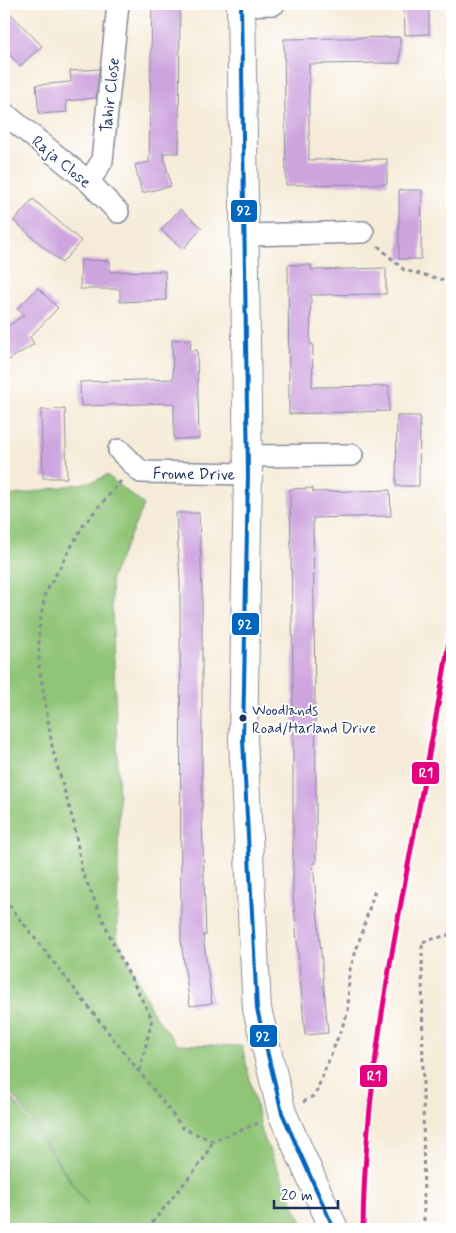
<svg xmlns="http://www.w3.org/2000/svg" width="456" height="1233" font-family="Mynerve,sans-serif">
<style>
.green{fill:#90c577;stroke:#567a6a}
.building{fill:#cea4df}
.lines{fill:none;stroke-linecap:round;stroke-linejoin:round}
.street-casing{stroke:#888d9b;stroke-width:24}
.secondary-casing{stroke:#888d9b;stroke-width:30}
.path{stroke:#888d9b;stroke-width:3;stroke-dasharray:4 4;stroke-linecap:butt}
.street{stroke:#fff;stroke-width:21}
.secondary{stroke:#fff;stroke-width:28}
.bus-1-casing{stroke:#fff;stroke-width:8}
.bus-1{stroke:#0065bd;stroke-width:4}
.rail-1-casing{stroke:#fff;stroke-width:9}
.rail-1{stroke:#e5007d;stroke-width:5}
.bus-dot{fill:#1b2f5e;stroke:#fff;stroke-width:2}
.labels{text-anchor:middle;stroke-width:4;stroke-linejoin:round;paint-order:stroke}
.bus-label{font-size:15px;fill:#1b2f5e;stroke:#fff;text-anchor:start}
.street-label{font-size:16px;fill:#1b2f5e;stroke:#fff}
.line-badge{stroke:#fff;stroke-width:2}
.badge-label{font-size:14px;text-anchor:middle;font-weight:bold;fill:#fff}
</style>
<rect width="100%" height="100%" fill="#fff"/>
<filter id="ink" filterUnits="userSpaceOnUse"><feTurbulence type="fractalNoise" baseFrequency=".02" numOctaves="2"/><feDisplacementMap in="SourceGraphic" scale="10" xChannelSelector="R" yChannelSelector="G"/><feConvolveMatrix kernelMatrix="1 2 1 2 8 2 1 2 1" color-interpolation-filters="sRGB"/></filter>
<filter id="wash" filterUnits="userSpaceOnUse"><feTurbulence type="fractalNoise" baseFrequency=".0096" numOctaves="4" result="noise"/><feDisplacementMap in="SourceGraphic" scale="20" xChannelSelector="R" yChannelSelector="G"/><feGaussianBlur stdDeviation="1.12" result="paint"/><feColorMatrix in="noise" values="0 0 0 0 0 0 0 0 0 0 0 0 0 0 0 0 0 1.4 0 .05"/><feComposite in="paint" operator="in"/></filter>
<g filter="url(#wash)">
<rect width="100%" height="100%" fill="#f6ebd8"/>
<path class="green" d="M107 475 144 505 111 578 119 801 117 937 153 1013 177 1044 242 1046 263 1136 305 1229H4V1086L88 1206 4 1081V497L95 481Z"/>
<g id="blocks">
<path class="building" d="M152 4H180L179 153H163L171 186 142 193 135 165 149 162Z
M404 4H429V34L405 35Z
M4 7 42 46 20 66 4 48Z
M400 37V63L309 64V160L387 159V184L286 185 284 39Z
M99 69 96 98 66 101 67 112 39 114 36 85 71 82 70 71Z
M399 190H422L421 259H399Z
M33 199 81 241 62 263 14 221Z
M180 209 202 228 183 249 161 230Z
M81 260 110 261V272L165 271 166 300 120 302V289H80Z
M288 265H311V270L386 268V294L311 295 310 344H313L312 387 389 386V411L289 414Z
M38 288 58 308 30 337 34 344 4 363V329L24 315 17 309Z
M191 339 190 351 197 350 199 439H174V403L81 406 80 382 173 379 172 340Z
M65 409 67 478H43L41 410Z
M397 416H420L419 486H396Z
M313 488V492L390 490 391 516 313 518 316 794V863H313L328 1033 305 1035 293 894V679L290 489Z
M176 513H199L202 591V818L206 935H203L212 1003 190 1006 181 941 180 582Z"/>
</g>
</g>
<g filter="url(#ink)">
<use href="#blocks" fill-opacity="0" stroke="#888d9b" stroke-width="1"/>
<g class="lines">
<defs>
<path id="street" d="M241 5 274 4
M4 113 89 182 118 212
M89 182 102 161 118 4
M244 235 363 232
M119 450 141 472 248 474
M247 456 352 455"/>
<path id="secondary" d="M241 4 248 474 243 740 257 1009 282 1113 334 1229"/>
</defs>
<use href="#street" class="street-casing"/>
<use href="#secondary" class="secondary-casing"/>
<path class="path" d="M378 246 404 270 452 282
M121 481 84 524 45 594 39 628V665L53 751 74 824 82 871 112 941 152 1019 140 1070
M4 899 184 1129 213 1141 261 1122
M303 1102 315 1095 348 1012 349 973 375 890
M147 1229 203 1160 213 1141
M424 1229 422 942 448 935 452 938"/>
<use href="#street" class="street"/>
<use href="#secondary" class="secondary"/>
<defs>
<path id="bus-1" d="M241 4 248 474 243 740 257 1009 282 1113 334 1229"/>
</defs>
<use href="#bus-1" class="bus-1-casing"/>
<use href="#bus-1" class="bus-1"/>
<defs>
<path id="rail-1" d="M363 1229C365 1023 422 824 452 621"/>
</defs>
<use href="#rail-1" class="rail-1-casing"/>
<use href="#rail-1" class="rail-1"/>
</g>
</g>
<circle class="bus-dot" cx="243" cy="718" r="4.5"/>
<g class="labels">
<g class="bus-label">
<text x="252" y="715">Woodlands<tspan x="252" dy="18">Road/Harland Drive</tspan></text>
</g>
<g class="street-label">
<text transform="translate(109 95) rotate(-84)" y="6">Tahir Close</text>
<text transform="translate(62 161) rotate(40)" y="6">Raja Close</text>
<text transform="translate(194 473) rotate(1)" y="6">Frome Drive</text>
</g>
</g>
<g class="line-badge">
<rect x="230" y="199" width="28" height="24" rx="5" fill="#0065bd"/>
<rect x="231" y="612" width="29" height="24" rx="5" fill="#0065bd"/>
<rect x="411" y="761" width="29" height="24" rx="5" fill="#e5007d"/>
<rect x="249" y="1024" width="29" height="24" rx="5" fill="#0065bd"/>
<rect x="359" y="1064" width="29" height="24" rx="5" fill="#e5007d"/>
</g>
<g class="badge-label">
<text x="244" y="215">92</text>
<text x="245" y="629">92</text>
<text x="426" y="777">R1</text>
<text x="263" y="1041">92</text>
<text x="374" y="1080">R1</text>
</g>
<rect width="456" height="1233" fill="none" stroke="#fff" stroke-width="20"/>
<path d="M274 1200v8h64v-8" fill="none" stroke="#1b2f5e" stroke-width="2.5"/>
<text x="281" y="1200" font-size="15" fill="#1b2f5e" stroke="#ffffff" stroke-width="4" paint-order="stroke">20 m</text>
</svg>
